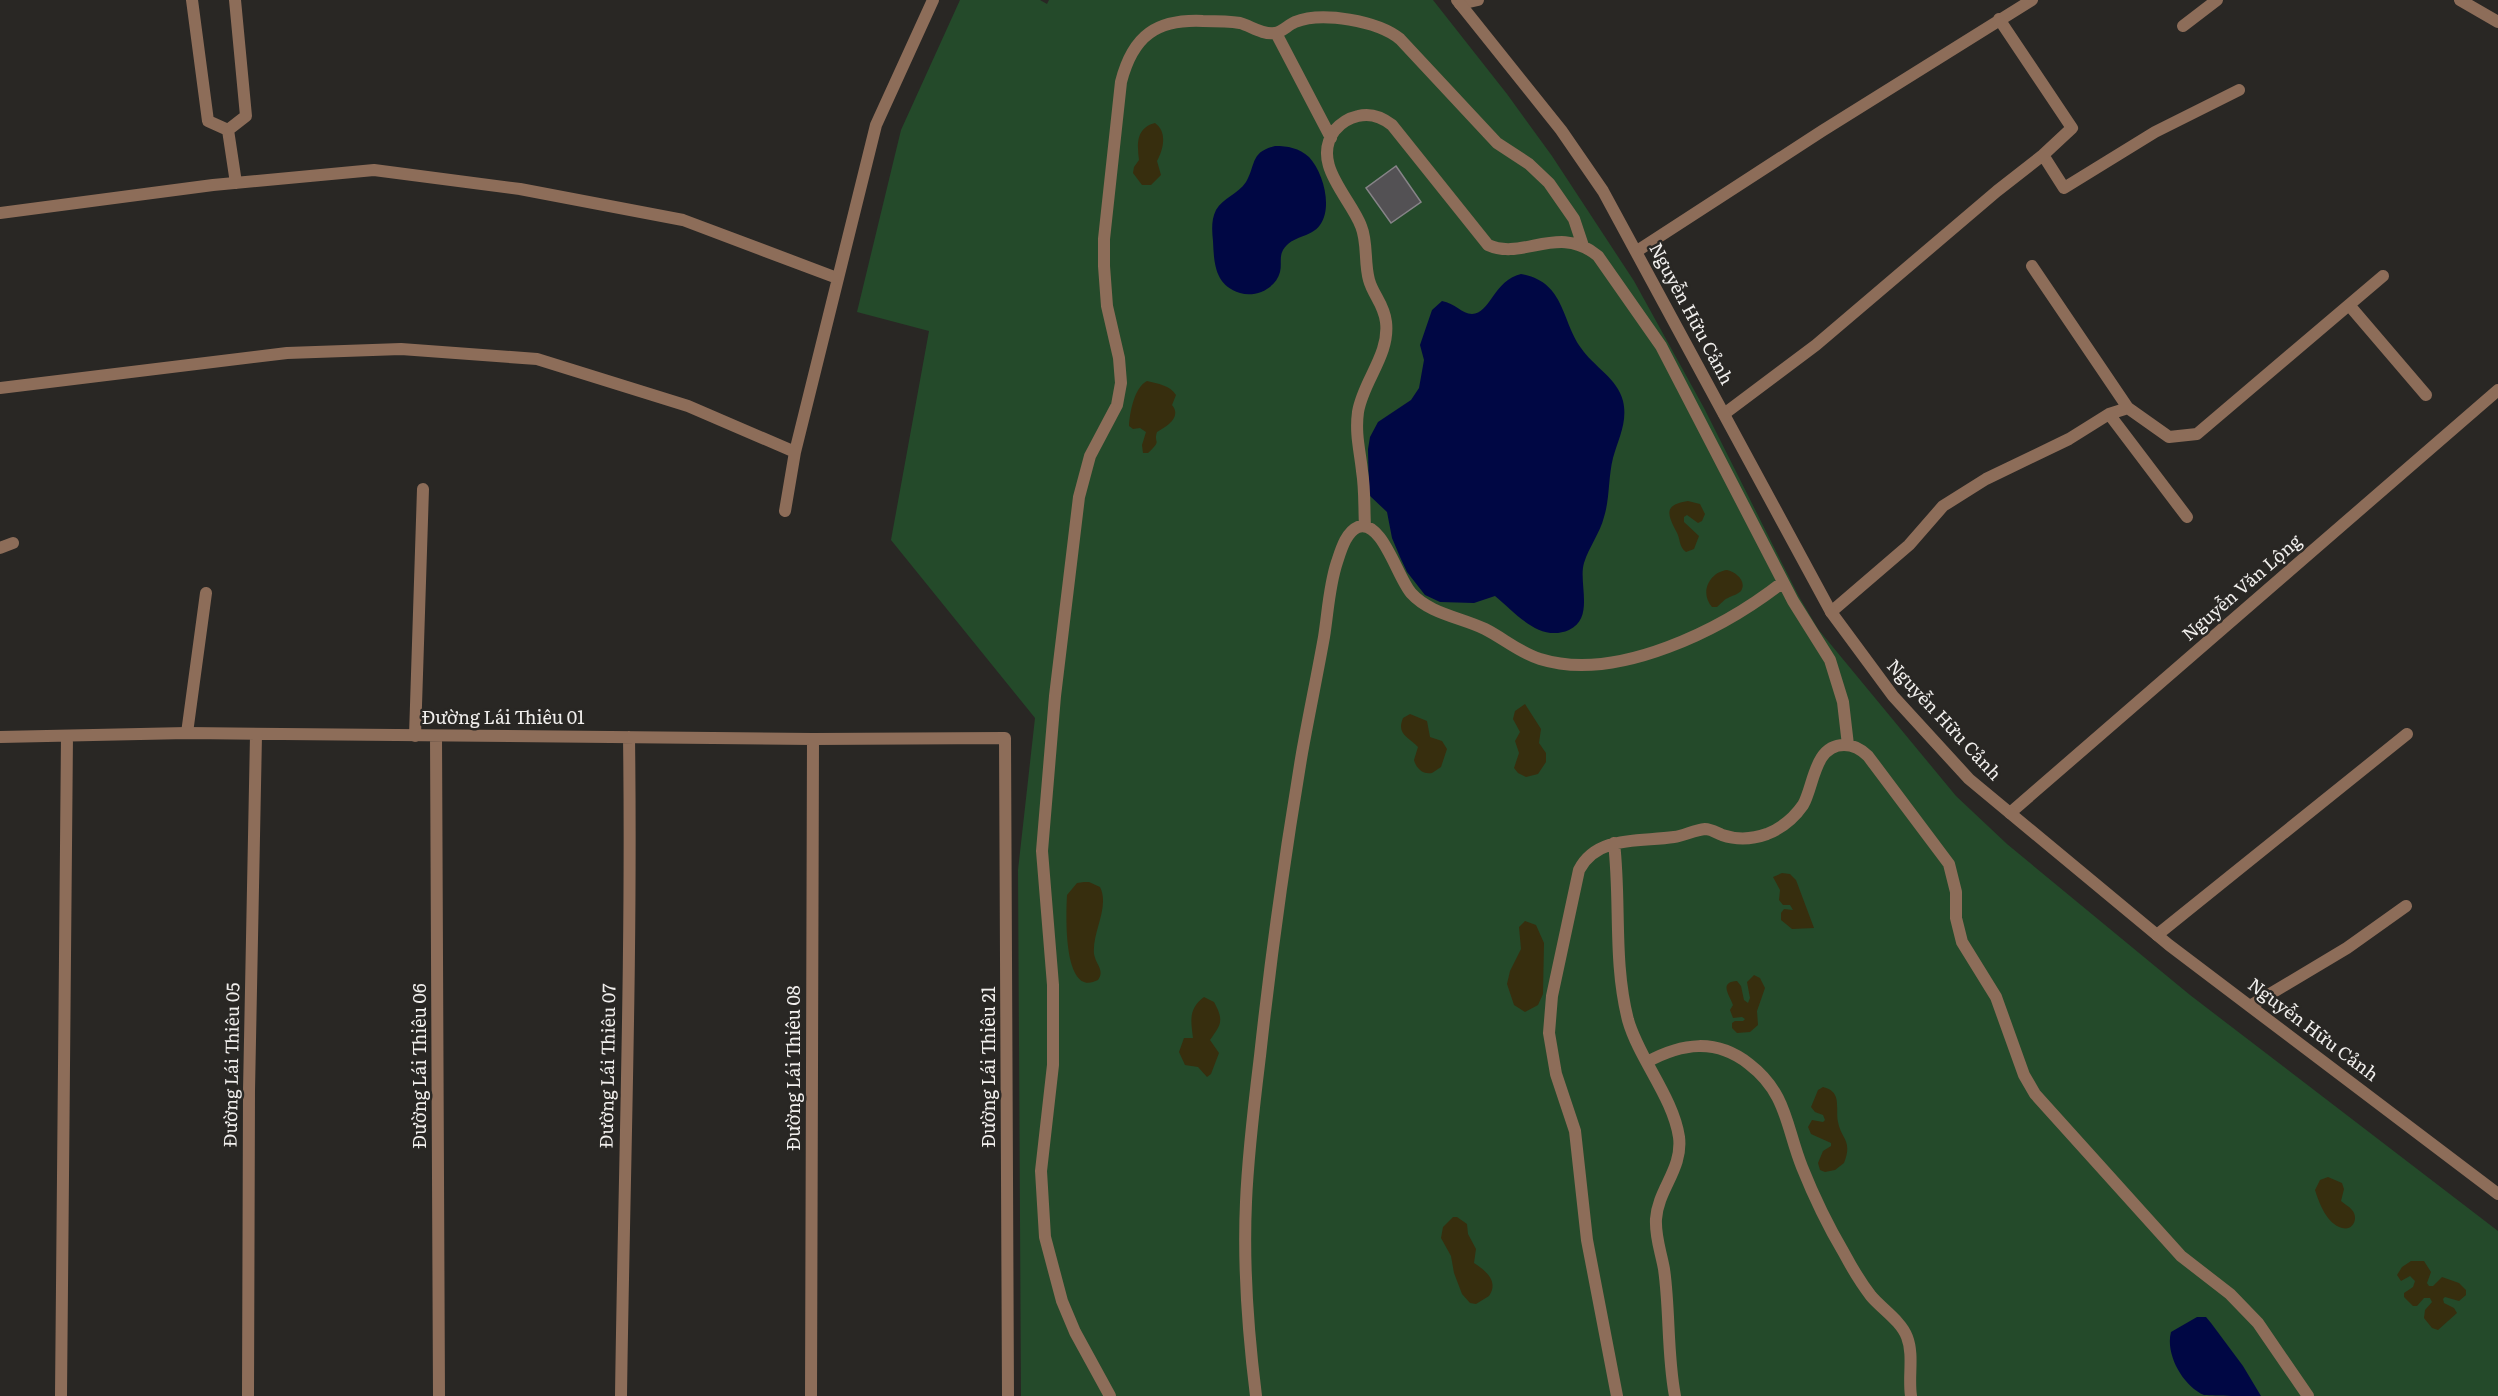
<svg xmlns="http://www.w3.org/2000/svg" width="2498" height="1396" font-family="Literata,serif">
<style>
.green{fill:#244a2a}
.sand{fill:#372e0e}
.water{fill:#000744}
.building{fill:#535154;stroke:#878488;stroke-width:1.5}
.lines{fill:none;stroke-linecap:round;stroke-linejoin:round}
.service{stroke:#8d6d59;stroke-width:12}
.minor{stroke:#8d6d59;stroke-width:12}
.tertiary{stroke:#8d6d59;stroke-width:12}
.labels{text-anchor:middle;stroke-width:5;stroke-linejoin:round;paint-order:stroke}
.street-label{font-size:18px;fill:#f0eeec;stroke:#292724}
</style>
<rect width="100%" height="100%" fill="#292724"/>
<path class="green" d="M960 0H1040L1047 4 1049 0H1433L1507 94 1552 156 1634 281 1704 408 1798 595 1818 629 1956 796 2007 844 2190 995 2498 1231V1396H1021L1018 870 1035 718 891 540 929 331 857 312 901 130Z"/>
<path class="sand" d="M1155 123C1168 132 1163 150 1157 161L1161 175 1151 185H1142L1133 173 1134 167 1139 160C1137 144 1136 128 1155 123Z
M1147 381C1158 384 1170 385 1176 395L1172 405C1182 417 1167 426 1157 432 1153 444 1163 439 1148 453H1143L1142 445 1146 432 1140 428 1133 429 1129 426C1130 412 1134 388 1147 381Z
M1688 501 1700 504 1705 514 1702 521 1698 523 1687 515 1684 517V522L1699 536 1694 549 1686 552C1678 546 1681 539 1676 531 1667 513 1664 505 1688 501Z
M1727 570C1736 572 1747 581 1741 591 1737 595 1733 595 1728 598 1723 600 1721 604 1717 607H1712C1699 592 1710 572 1727 570Z
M1525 704 1541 729 1539 743 1546 753V762L1538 774 1526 777 1518 773 1514 768 1519 753 1515 741 1520 732 1513 719 1515 711Z
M1410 714 1427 721 1430 737 1442 741 1447 749 1441 767 1432 773C1423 775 1416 768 1414 760L1418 747C1409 737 1396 735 1403 718Z
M1782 873 1790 874 1796 880 1814 928 1792 929 1781 920V913L1784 909 1793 910 1790 905H1783L1779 900 1780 890 1773 877Z
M1084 882H1089L1100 887C1110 907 1092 932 1094 954 1096 965 1105 970 1098 980 1093 982 1089 984 1084 982 1064 974 1066 914 1067 895L1077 883Z
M1525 921 1536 925 1544 943 1543 994 1538 1005 1525 1012 1514 1005 1507 984 1510 971 1521 949 1519 927Z
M1754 975 1760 978 1765 988 1757 1011 1758 1025 1750 1032 1737 1033 1732 1028V1023L1735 1021H1743L1745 1019 1742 1017 1733 1018 1730 1010 1733 1005C1730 996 1718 982 1737 981L1741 986 1744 1000 1748 1003 1750 998 1747 982Z
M1204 997 1214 1002C1225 1022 1220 1025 1210 1040L1219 1053 1211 1074 1207 1077 1198 1067 1185 1065 1179 1052 1184 1038H1193C1191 1021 1188 1009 1204 997Z
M1823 1087C1843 1092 1835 1108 1838 1122 1841 1139 1853 1140 1844 1163L1835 1170 1825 1172 1820 1170 1818 1163 1823 1151 1831 1146V1143L1811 1134 1808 1127 1812 1120 1823 1122 1825 1120 1823 1115 1815 1112 1811 1107 1818 1090Z
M2328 1177 2342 1183 2344 1189 2341 1201C2344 1204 2349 1206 2352 1210 2359 1218 2353 1231 2342 1228 2327 1224 2319 1203 2315 1190L2320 1180Z
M1453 1217H1457L1467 1224 1468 1234 1476 1249 1474 1263C1486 1271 1499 1281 1489 1296L1476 1304 1470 1303 1462 1294 1454 1273 1451 1256 1441 1238 1443 1227Z
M2411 1261H2424L2431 1272 2427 1283 2429 1286H2433L2442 1277 2459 1283 2466 1290V1295L2459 1301 2445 1297 2443 1299 2444 1303 2454 1308 2457 1313 2438 1330 2432 1328 2424 1318 2425 1310 2432 1302 2430 1298H2424L2417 1306H2413L2404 1297V1293L2413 1287 2415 1281 2410 1276 2401 1281 2397 1275 2402 1267Z"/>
<path class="water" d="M1275 146C1288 146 1299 148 1309 157 1323 172 1333 207 1320 225 1311 238 1292 235 1283 250 1279 257 1282 264 1280 272 1276 288 1256 298 1240 293 1215 285 1214 264 1213 241 1212 231 1211 220 1216 210 1223 198 1238 194 1246 182 1256 165 1250 152 1275 146Z
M1521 274C1565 282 1561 320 1581 348 1593 366 1618 379 1623 401 1628 422 1618 439 1613 458 1608 478 1610 498 1604 517 1600 533 1589 547 1584 563 1578 583 1595 618 1569 630 1539 643 1515 612 1495 596L1474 603 1440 602 1425 595 1407 572 1400 557 1392 538 1387 512 1369 495 1368 449 1370 437 1378 422 1411 400 1419 388 1424 360 1420 345 1432 310 1442 301C1455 303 1462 314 1472 314 1490 314 1494 280 1521 274Z
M2197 1317H2206L2211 1323 2243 1366 2261 1396C2247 1396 2215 1396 2204 1395 2183 1386 2165 1354 2171 1332Z"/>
<path class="building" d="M1396 166 1421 202 1391 223 1366 188Z"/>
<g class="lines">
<path class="service" d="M1460 4 1478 0
M1276 33 1331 138
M1365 526C1364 508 1365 489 1362 471 1360 451 1355 434 1358 412 1363 381 1390 355 1386 322 1384 304 1373 295 1369 280 1364 262 1368 243 1361 226 1350 197 1310 163 1335 130 1341 123 1349 118 1358 116 1370 113 1382 117 1392 125L1488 245C1523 261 1559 223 1598 256L1661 346 1793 601 1830 660 1843 702 1848 745
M0 548 13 543
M187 733 206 593
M1614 843C1621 903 1613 961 1628 1020 1639 1059 1673 1097 1679 1137 1683 1169 1658 1189 1656 1219 1655 1237 1661 1252 1664 1269 1670 1311 1667 1354 1675 1396
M1647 1062C1682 1043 1716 1038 1749 1064 1787 1093 1786 1127 1802 1167 1814 1197 1828 1226 1844 1253 1852 1268 1861 1283 1871 1296 1882 1309 1901 1321 1907 1337 1914 1355 1908 1377 1911 1396
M1110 1396 1075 1332 1062 1301 1045 1237 1041 1171 1053 1065V985L1042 851 1055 696 1079 497 1090 456 1117 405 1121 383 1119 358 1107 306 1104 266V239L1121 82C1133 35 1157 19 1203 21 1216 21 1228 21 1240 23 1251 26 1262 35 1275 33 1282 32 1288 25 1295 22 1322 11 1378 21 1400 39L1497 143 1529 164 1549 183 1574 219 1583 246
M1256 1396C1248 1332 1243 1267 1246 1202 1248 1153 1254 1105 1260 1056 1271 955 1285 854 1302 753 1309 714 1317 676 1324 637 1328 612 1329 586 1337 562 1341 550 1346 532 1358 527 1382 519 1397 577 1411 593 1430 614 1460 617 1485 629 1503 638 1520 653 1540 659 1617 683 1723 629 1783 582
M1617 1396 1587 1240 1575 1131 1556 1074 1549 1033 1552 996 1579 870C1597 835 1640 842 1674 837 1684 836 1694 830 1705 829 1711 829 1717 833 1722 835 1737 840 1753 839 1767 834 1782 828 1794 818 1803 805 1814 786 1814 745 1844 745 1854 745 1861 749 1868 756L1949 864 1956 892V918L1962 942 1996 997 2024 1075 2035 1094 2181 1256 2230 1294 2258 1323 2308 1396"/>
<path class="minor" d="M192 0 208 121 228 130
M2183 26 2217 0
M228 130 246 116 235 0
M228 130 236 183
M2043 155 2064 188 2155 132 2239 90
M0 213 213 185 374 170 520 189 683 220 837 278
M1637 251 1822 131 2032 0
M2032 266 2128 408
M2349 305 2426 395
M0 388 287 353 401 349 537 359 688 406 795 452
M1724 414 1816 345 1997 191 2043 155 2072 128 1999 19
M2109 414 2187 517
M785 511 795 452 876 125 933 0
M1831 612 1909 545 1943 506 1986 479 2069 439 2109 414 2128 408 2169 437 2197 434 2383 276
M415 736 423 489
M436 736 439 1396
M0 737 187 733 813 739 1005 738 1008 1396
M2010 813 2498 390
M2157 935 2407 734
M2250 1006 2347 948 2406 906
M61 1396 67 736
M248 1396 249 1091 256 735
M621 1396C624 1176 632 957 629 737
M811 1396 813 739"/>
<path class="tertiary" d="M1457 0 1561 130 1603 191 1831 612 1893 696 1969 779 2169 945 2498 1194
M2460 0 2498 22"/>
</g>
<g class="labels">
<g class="street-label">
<text transform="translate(1691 314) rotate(62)" y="6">Nguyễn Hữu Cảnh</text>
<text transform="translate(2242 588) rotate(-41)" y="6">Nguyễn Văn Lộng</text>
<text x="503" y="724">Đường Lái Thiêu 01</text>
<text transform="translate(1944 720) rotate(47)" y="6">Nguyễn Hữu Cảnh</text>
<text transform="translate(2313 1030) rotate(37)" y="6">Nguyễn Hữu Cảnh</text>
<text transform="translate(232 1065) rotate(-89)" y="6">Đường Lái Thiêu 05</text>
<text transform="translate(420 1066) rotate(-90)" y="6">Đường Lái Thiêu 06</text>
<text transform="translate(608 1066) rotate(-89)" y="6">Đường Lái Thiêu 07</text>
<text transform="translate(989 1067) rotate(-90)" y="6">Đường Lái Thiêu 21</text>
<text transform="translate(794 1068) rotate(-90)" y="6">Đường Lái Thiêu 08</text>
</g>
</g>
</svg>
